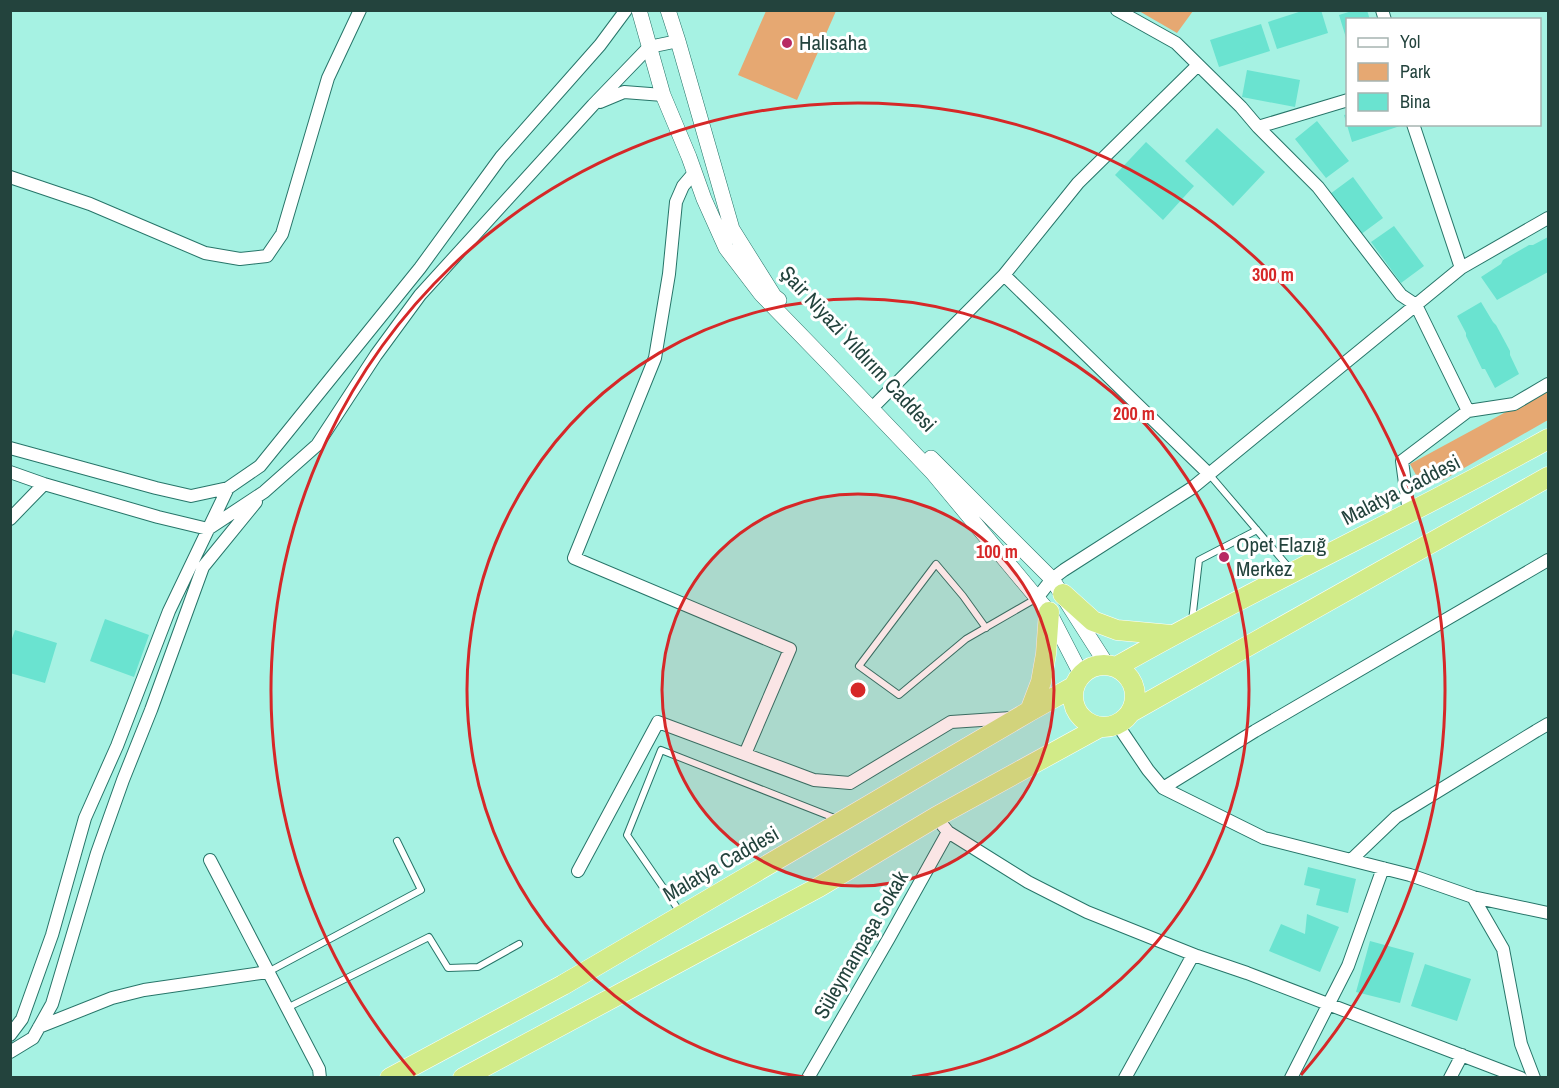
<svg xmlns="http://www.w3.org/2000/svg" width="1559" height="1088" font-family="'Archivo Narrow',sans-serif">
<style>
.green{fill:#e6a872}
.building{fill:#6ae3d0}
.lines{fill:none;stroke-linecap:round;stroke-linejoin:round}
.service-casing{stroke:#277569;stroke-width:8}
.minor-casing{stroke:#277569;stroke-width:14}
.tertiary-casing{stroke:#277569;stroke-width:16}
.trunk-casing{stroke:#fff;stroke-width:21}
.service{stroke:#fff;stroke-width:6}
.minor{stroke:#fff;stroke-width:12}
.tertiary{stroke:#fff;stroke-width:15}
.trunk{stroke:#d2eb88;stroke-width:20}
.ring{fill:none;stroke:#d62828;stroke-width:3}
.poi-dot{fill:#b72b63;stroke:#fff;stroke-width:2}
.labels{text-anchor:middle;stroke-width:6;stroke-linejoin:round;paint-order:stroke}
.poi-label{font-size:21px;fill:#23433d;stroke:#fff;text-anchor:start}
.street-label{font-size:21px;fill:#23433d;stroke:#fff}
.centre{fill:#d62828;stroke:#fff;stroke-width:3}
.ring-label{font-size:18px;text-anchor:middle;font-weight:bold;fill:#d62828;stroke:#fff;stroke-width:6;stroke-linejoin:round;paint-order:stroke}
</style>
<rect width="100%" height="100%" fill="#a6f2e3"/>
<path class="green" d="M766 11H836L797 100 738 75Z
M1139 11 1193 10V11L1177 33Z
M1548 389V420L1445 479 1433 484H1421L1410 464Z"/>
<path class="building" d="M1305 10H1321L1328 33 1277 49 1268 22Z
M1355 10H1367L1370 20H1348L1347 41 1339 15Z
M1261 24 1270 51 1219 67 1210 40Z
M1247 70 1300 80 1295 107 1242 97Z
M1348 114V124H1400V126L1352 142 1344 115Z
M1317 121 1349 161 1326 178 1295 139Z
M1217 128 1265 172 1233 206 1185 161Z
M1146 142 1194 186 1163 220 1115 175Z
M1353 177 1383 218 1360 235 1330 194Z
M1394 226 1424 266 1401 283 1371 242Z
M1548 237V272L1497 300 1481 277 1501 264 1503 260 1529 245H1533Z
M1481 302 1493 322 1496 325 1510 351V355L1519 374 1495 388 1485 369H1482L1466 336V333L1457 316Z
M105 619 149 635 134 677 90 661Z
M15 630 57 643 45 683 10 673V644Z
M1308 867 1356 879 1348 913 1316 905 1320 889 1304 885Z
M1307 914 1339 927 1320 972 1269 951 1281 924 1305 934Z
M1370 941 1414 953 1400 1003 1356 992Z
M1425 964 1471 979 1457 1021 1411 1006Z"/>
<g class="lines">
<defs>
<path id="service" d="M1209 474 1291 570
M1192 621 1199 560 1257 530
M986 628 963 596 936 564 859 666 899 695 966 639 1037 598
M680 912 627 835 661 750 837 819
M268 972 421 890 397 841
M287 1008 429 937 448 968 478 967 519 944"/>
<path id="minor" d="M1117 10 1176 43 1241 107 1258 127 1318 187 1401 295 1416 305 1468 411 1402 461 1409 513
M1382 10 1385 20
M600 102 624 92 663 95
M1413 124 1461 268
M1258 127 1348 100
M694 173 683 186 676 202 669 274 655 358 574 558 790 649 745 754
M10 177 90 204 205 253 240 259 267 256 282 234 328 78 360 10
M1004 275 1209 474
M877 403 1004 275 1078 183 1198 65
M1468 411 1514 404 1548 384
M10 448 156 488 191 496 228 488 260 466 420 268 501 157 600 45 626 10
M10 472 44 484 158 517 208 529 264 492 317 445 376 355 420 295 593 105 649 47 678 41
M10 519 44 484
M1037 598 1052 579 1064 570 1192 488 1461 268 1548 218
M1117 724 1148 770 1163 788 1264 838 1410 875 1473 897 1503 949 1521 1044 1534 1078
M1163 788 1255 731 1548 560
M936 817 948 832 1028 882 1087 912 1197 956 1247 973 1521 1078
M210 860 319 1069 320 1078
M1351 860 1396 817 1536 731 1548 724
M578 871 658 722 814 780 850 783 951 722 1011 718
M1473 897 1548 913
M39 1027 112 998 144 990 268 972
M10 1035 22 1019 52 935 85 818 117 746 169 611 228 488
M10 1052 33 1038 52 1004 97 853 123 780 151 710 203 567 256 502
M808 1078 889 938 948 832
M1125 1078 1193 955
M1291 1078 1348 966 1383 868
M1450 1078 1462 1055"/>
<path id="tertiary" d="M639 10 663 95 689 157 704 199 726 248 761 294 827 362 932 472 1037 598 1049 612 1081 674
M668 10 678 41 732 229 774 296 779 300
M931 458 1052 579 1107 665"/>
<path id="trunk" d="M1063 594 1093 621 1117 630 1171 635
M1073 696a31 31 0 1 1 62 0a31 31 0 1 1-62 0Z
M1116 667C1258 586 1406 518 1548 439
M1030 711 1041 682 1046 654 1049 612
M1131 712 1548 477
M390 1078 563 985 1030 711 1073 687
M463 1078 819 887 936 817 1100 727"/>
</defs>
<use href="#service" class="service-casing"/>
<use href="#minor" class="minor-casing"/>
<use href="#tertiary" class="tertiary-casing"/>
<use href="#trunk" class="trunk-casing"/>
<use href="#service" class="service"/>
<use href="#minor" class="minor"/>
<use href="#tertiary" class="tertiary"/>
<use href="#trunk" class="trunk"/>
</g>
<circle cx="858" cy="690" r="196" fill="#d62828" fill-opacity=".12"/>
<g class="ring">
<circle cx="858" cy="690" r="196"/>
<path d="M804 1077A391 391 0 1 1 912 1077"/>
<path d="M415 1075A587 587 0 1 1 1301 1075"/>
</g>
<g class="poi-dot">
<circle cx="787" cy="43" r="6"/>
<circle cx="1224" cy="557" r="6"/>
</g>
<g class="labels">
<g class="poi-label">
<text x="799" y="50">Halısaha</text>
<text x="1236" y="552">Opet Elazığ<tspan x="1236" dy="24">Merkez</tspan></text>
</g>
<g class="street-label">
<text transform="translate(858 349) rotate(47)" y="7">Şair Niyazi Yıldırım Caddesi</text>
<text transform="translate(1401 490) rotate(-27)" y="7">Malatya Caddesi</text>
<text transform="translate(721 864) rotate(-30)" y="7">Malatya Caddesi</text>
<text transform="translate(861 945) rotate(-60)" y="7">Süleymanpaşa Sokak</text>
</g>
</g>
<circle cx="858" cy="690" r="9" class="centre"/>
<g class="ring-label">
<text x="1273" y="281">300 m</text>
<text x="1134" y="420">200 m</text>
<text x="997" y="558">100 m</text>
</g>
<rect width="1559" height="1088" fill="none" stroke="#23433d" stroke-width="24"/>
<rect x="1346" y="18" width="195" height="108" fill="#ffffff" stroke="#a7b4b1" stroke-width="1.5"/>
<rect x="1358" y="38" width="30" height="9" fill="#ffffff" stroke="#a7b4b1" stroke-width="1.5"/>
<text x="1400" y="48" font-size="18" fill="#23433d">Yol</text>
<rect x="1358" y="63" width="30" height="18" fill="#e6a872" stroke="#a7b4b1" stroke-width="1.5"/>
<text x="1400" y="78" font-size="18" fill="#23433d">Park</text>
<rect x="1358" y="93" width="30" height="18" fill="#6ae3d0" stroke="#a7b4b1" stroke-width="1.5"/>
<text x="1400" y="108" font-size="18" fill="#23433d">Bina</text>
</svg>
